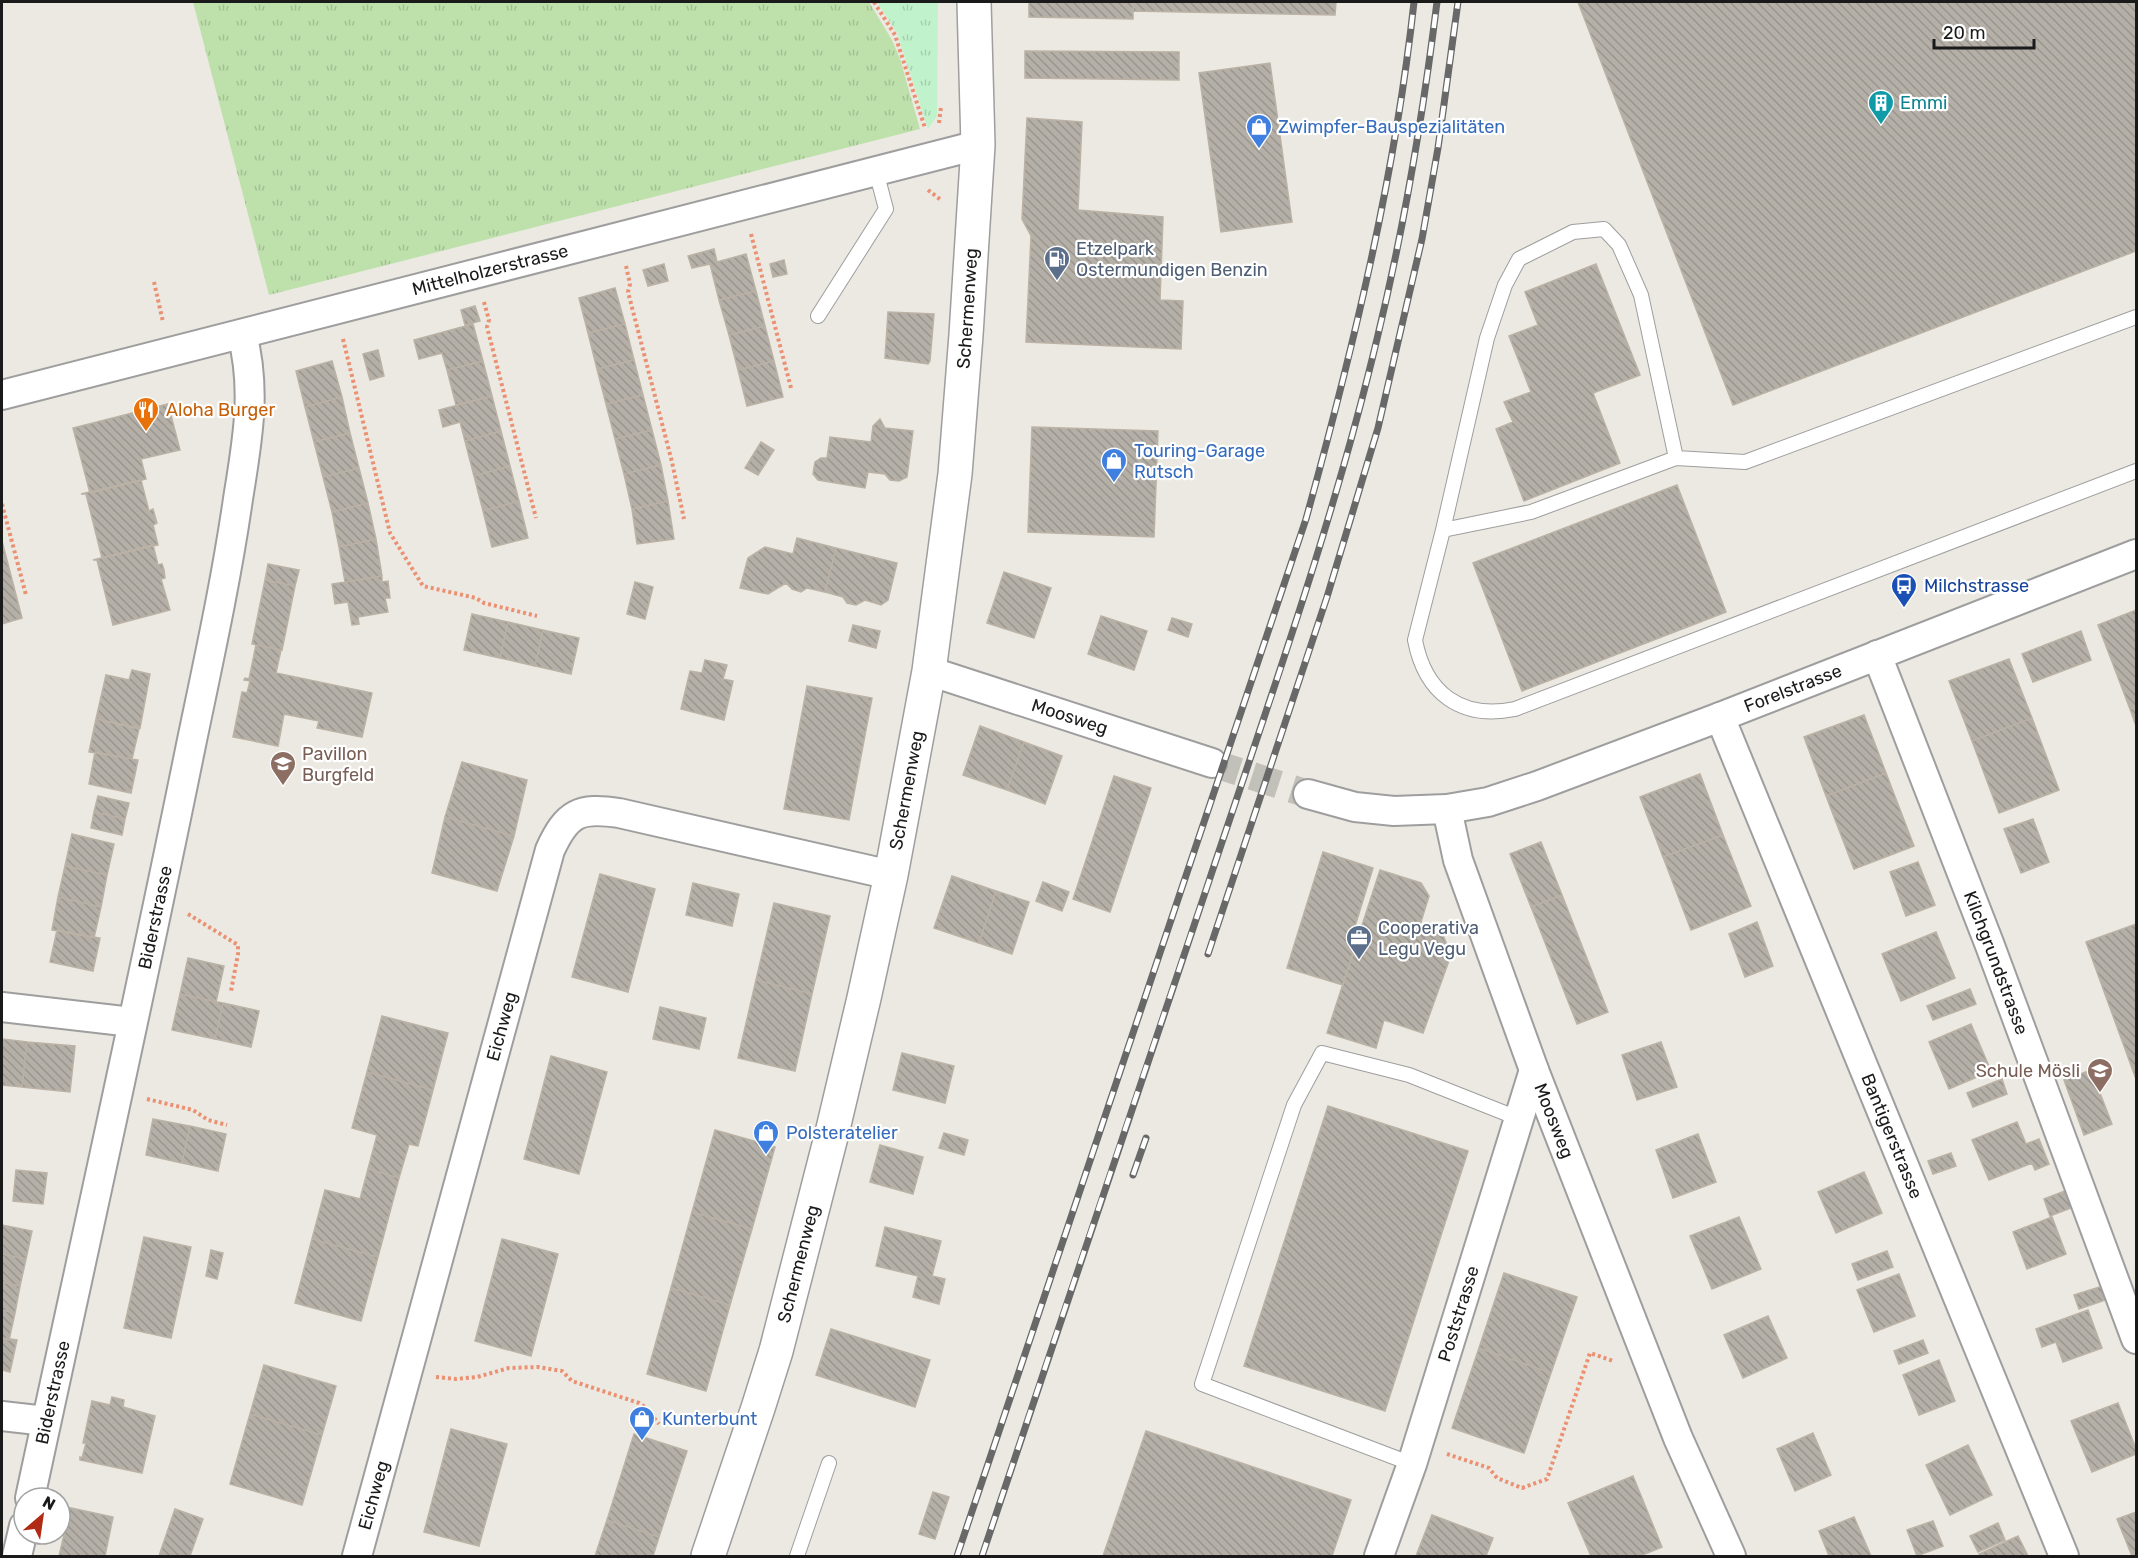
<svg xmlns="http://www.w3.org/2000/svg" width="2138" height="1558" font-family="Rubik,sans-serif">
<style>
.grass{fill:url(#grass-tufts)}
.park{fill:url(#park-tufts)}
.building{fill:url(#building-back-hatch);stroke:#bbb2a5;stroke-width:1.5}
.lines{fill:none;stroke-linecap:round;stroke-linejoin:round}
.minor-tunnel{stroke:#c1c0b9;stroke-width:28;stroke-dasharray:28 14;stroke-linecap:butt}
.service-casing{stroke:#9e9e9e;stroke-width:16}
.minor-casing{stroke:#9e9e9e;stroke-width:32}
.tertiary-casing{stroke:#9e9e9e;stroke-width:36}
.path{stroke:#eb9072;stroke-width:4;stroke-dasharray:3 3;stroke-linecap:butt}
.service{stroke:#fff;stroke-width:14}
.minor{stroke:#fff;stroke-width:28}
.tertiary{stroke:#fff;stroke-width:33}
.rail-casing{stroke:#686868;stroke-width:7}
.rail{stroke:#fff;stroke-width:4.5;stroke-dasharray:14;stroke-linecap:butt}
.labels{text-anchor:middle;stroke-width:4.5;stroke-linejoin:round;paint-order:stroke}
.culture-label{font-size:18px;fill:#0d838f;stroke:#fff;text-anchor:start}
.shop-label{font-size:18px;fill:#366cbe;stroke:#fff;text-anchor:start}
.service-label{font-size:18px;fill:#4e5e75;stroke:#fff;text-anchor:start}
.street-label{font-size:18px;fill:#1a1a1a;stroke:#fff}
.food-label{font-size:18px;fill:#c56008;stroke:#fff;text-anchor:start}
.transit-label{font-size:18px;fill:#164399;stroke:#fff;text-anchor:start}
.education-label{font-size:18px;fill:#785e54;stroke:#fff;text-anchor:start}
</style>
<defs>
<pattern id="grass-tufts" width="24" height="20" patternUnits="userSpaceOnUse" patternTransform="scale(1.5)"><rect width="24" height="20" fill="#bee1ab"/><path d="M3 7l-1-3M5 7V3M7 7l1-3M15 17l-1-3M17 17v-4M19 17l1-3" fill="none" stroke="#a3c093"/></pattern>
<pattern id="park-tufts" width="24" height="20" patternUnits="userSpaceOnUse" patternTransform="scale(1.5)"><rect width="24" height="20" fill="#c0f3cc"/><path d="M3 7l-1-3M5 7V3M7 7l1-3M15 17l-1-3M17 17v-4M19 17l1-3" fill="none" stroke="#a4d0af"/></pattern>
<pattern id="building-back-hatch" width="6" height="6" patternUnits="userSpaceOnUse" patternTransform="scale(1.5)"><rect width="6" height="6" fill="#b4afa7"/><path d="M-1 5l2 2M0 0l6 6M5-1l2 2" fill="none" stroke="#9a968f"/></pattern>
</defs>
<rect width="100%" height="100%" fill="#ebe9e1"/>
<path class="grass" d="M193 2H869L892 40 900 59 920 129 269 295Z"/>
<path class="park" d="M877 2H938L937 116 928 129 897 33Z"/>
<path class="building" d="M1029 2H1133V19L1029 17Z
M1133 2H1336L1335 15 1133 11Z
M1578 2H2136V251L1733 405Z
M1025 51 1179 52V80L1025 78Z
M1270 63 1292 222 1221 232 1199 73Z
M1027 118 1082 122 1078 210 1163 217 1160 300 1183 301 1181 349 1026 342 1031 236 1022 219Z
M714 249 717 262 746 254 756 291 719 300 710 264 692 268 688 256Z
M784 260 787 274 773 277 770 264Z
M664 264 668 281 648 286 643 270Z
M1596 264 1640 375 1593 393 1620 463 1524 501 1496 429 1513 422 1504 402 1531 392 1509 336 1538 325 1525 292Z
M615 288 625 324 588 333 579 298Z
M756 291 765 326 729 335 719 300Z
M475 306 480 321 465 325 461 310Z
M888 312 934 314 930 361 928 364 885 358Z
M473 324 483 361 447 370 442 353 419 359 414 340Z
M625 324 634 360 597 369 588 333Z
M765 326 774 361 738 370 729 335Z
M378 350 384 376 370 380 363 354Z
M634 360 643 395 606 404 597 369Z
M332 361 342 397 305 407 296 371Z
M483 361 492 396 456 405 447 370Z
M774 361 783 397 747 406 738 370Z
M643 395 652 430 615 439 606 404Z
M492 396 501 431 465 441 460 422 443 427 439 410Z
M342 397 350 433 314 442 305 407Z
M168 404 180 450 141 459 146 479 90 493 73 428Z
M880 419 885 428 913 431 907 477 899 481 890 480 885 474 868 472 865 488 818 480 813 474 815 462 821 458H827L830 437 871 442 873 426Z
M1032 427 1158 431 1154 537 1028 532Z
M652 430 661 465 624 474 615 439Z
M501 431 510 466 474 476 465 441Z
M350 433 359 468 323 477 314 442Z
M761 442 774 450 758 475 745 468Z
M661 465 668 501 632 509 624 474Z
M510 466 519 501 483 511 474 476Z
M359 468 368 503 332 512 323 477Z
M141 480 149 511 153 509 157 523 153 525 158 545 102 558 86 494H81Z
M1677 485 1726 612 1522 691 1473 563Z
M519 501 528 538 492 547 483 511Z
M668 501 674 539 637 544 632 509Z
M368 503 376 539 339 547 332 512Z
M797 538 836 548 825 592 807 588 801 592 792 589 786 583 768 594 740 588 748 558 765 547 793 554Z
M376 539 382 576 345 582 339 547Z
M2 541 22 618 2 624Z
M153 545 158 565 162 564 164 570 165 578 161 579 170 610 113 625 97 560H93Z
M836 548 897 563 888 600 881 605 865 600 856 605 847 603 843 597 825 592Z
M268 564 299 570 295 586 265 580Z
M1004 572 1051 588 1034 638 987 623Z
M382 576V582L388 581 390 598H385L388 612 358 617 359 624 352 625 348 602 335 604 332 584Z
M265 580 295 586 282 650 252 644Z
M635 582 653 587 645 619 627 614Z
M2136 610V707L2130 709 2098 625Z
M472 614 508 622 500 658 464 650Z
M1101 616 1147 631 1134 670 1088 654Z
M1172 618 1192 624 1188 637 1168 630Z
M508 622 543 630 535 666 500 658Z
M853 625 880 631 876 648 849 641Z
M543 630 579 638 571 674 535 666Z
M2081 631 2091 660 2033 682 2022 654Z
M256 645 281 650 276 673 372 693 362 737 317 728 319 721 284 714 278 746 233 737 242 692 247 693 250 681 244 680 245 678 249 679Z
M2009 659 2032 718 1972 741 1949 681Z
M705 660 727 665 723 679 733 681 724 720 681 709 690 671 702 673Z
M132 670 150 674 140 728 96 719 106 675 129 680Z
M807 686 872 698 849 820 784 809Z
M2136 707V726L2130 709Z
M1864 715 1886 773 1826 796 1804 737Z
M2032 718 2059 790 1999 813 1972 741Z
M96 719 139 729 132 759 89 752Z
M980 726 1024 742 1007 790 963 775Z
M1024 742 1062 756 1045 804 1007 790Z
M95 752 138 760 131 793 89 784Z
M462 762 527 780 514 836 445 817Z
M1886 773 1914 846 1854 869 1826 796Z
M1700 774 1723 835 1663 857 1640 797Z
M1114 776 1151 788 1110 912 1073 899Z
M98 796 129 803 125 819 94 812Z
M94 812 125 819 122 835 91 828Z
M445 817 514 836 497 891 432 873Z
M2033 819 2049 862 2021 873 2004 829Z
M72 834 114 844 107 875 65 866Z
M1723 835 1751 906 1691 930 1663 857Z
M1541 842 1562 895 1531 907 1510 854Z
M1323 852 1373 868 1352 936 1358 938 1343 985 1287 968Z
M1918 862 1935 905 1906 916 1890 872Z
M65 866 107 875 101 907 58 897Z
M1380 870 1421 883 1429 896 1420 925 1443 935 1451 955 1423 1033 1384 1020 1376 1048 1327 1033Z
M600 874 655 889 628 992 572 977Z
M952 876 996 891 979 943 934 928Z
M1043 882 1069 892 1062 911 1036 901Z
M693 883 739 894 732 926 686 915Z
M996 891 1029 902 1012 954 979 943Z
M1562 895 1608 1012 1577 1024 1531 907Z
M58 897 101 907 94 938 52 930Z
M774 903 830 916 812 994 756 980Z
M1757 922 1773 966 1745 977 1729 934Z
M2136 924V1079L2086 942Z
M57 930 100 938 93 971 50 962Z
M1936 932 1955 978 1901 1001 1882 954Z
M188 958 224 966 216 1002 180 994Z
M756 980 812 994 795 1071 738 1058Z
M1970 989 1976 1004 1933 1020 1927 1006Z
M180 994 223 1003 215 1039 172 1030Z
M223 1003 259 1011 251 1047 215 1039Z
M660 1007 706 1018 699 1049 653 1039Z
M382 1016 448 1033 433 1090 367 1072Z
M1971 1024 1991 1071 1949 1089 1929 1042Z
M2 1039 27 1042 22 1087 2 1085Z
M27 1042 75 1046 70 1092 22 1087Z
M1661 1042 1677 1087 1637 1100 1622 1055Z
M902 1053 954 1066 945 1103 893 1090Z
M551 1056 607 1072 579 1174 524 1159Z
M2091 1070 2112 1124 2084 1135 2064 1080Z
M367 1072 433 1090 418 1146 409 1144 399 1178 368 1169 377 1135 352 1128Z
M2002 1079 2007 1094 1973 1107 1967 1093Z
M1328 1106 1468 1151 1385 1411 1244 1366Z
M153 1119 190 1126 182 1163 146 1155Z
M2017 1122 2026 1144 2039 1139 2049 1164 2035 1170 2032 1163 1989 1180 1972 1140Z
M190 1126 226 1134 218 1171 182 1163Z
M715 1130 775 1147 752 1229 692 1212Z
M944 1133 968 1140 964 1155 939 1148Z
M1698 1134 1716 1182 1673 1198 1656 1150Z
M880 1145 923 1157 913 1194 870 1182Z
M1951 1153 1956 1166 1933 1174 1928 1161Z
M368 1169 399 1178 378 1257 312 1239 325 1190 360 1199Z
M16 1170 47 1173 43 1204 13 1201Z
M1864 1172 1882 1213 1836 1233 1818 1192Z
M2070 1189 2076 1206 2050 1216 2044 1199Z
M692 1212 752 1229 730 1305 671 1288Z
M1739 1217 1761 1269 1712 1289 1690 1236Z
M2052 1217 2066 1254 2027 1269 2013 1232Z
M2 1225 32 1231 26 1259 2 1254Z
M885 1227 941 1241 932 1276 945 1279 939 1304 913 1297 918 1276 876 1266Z
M144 1237 191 1247 171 1338 124 1328Z
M312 1239 378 1257 361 1321 295 1303Z
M502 1239 558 1254 531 1356 475 1341Z
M211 1250 223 1253 217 1279 206 1276Z
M1887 1251 1893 1267 1858 1280 1852 1264Z
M2 1254 26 1259 20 1286 2 1282Z
M1504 1273 1577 1297 1551 1373 1479 1348Z
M1899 1274 1915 1316 1874 1332 1857 1290Z
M2 1282 20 1286 15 1313 2 1310Z
M2103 1286 2108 1299 2079 1309 2074 1295Z
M671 1288 730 1305 706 1391 647 1374Z
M2 1310 15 1313 9 1340 2 1338Z
M2088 1310 2102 1348 2063 1362 2056 1342 2042 1347 2036 1329Z
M1768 1316 1787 1358 1743 1378 1724 1335Z
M831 1329 930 1360 915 1407 816 1375Z
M2 1338 17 1340 10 1372 2 1370Z
M1923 1340 1928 1353 1899 1364 1894 1351Z
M1479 1348 1551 1373 1524 1453 1452 1428Z
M1939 1360 1955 1401 1919 1415 1903 1375Z
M264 1365 336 1386 322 1435 250 1414Z
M112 1397 124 1400 123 1407 155 1416 142 1473 80 1460V1457L82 1458 86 1443H83L92 1401 110 1405Z
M2118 1403 2136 1449V1454L2092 1472 2071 1421Z
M250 1414 322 1435 302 1505 230 1484Z
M451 1429 507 1444 479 1546 424 1532Z
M1146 1431 1351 1500 1332 1556H1103Z
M1813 1433 1831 1475 1795 1491 1777 1449Z
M634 1434 687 1451 659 1537 607 1520Z
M1968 1445 1992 1495 1950 1515 1926 1465Z
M1633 1476 1662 1547 1640 1556H1591L1568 1503Z
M933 1492 949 1497 935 1539 919 1534Z
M62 1506 113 1517 105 1556H59L67 1522 60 1518Z
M175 1509 203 1519 190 1556H159Z
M2136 1512V1556H2132L2117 1519Z
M1432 1515 1493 1538 1486 1556H1416Z
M1854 1517 1871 1556H1829L1819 1531Z
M607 1520 659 1537 653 1556H595Z
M1933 1521 1943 1546 1917 1556 1907 1530Z
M1998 1523 2005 1540 1978 1552 1970 1536Z
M2018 1536 2028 1556H1980L1979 1554Z"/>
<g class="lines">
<path class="minor-tunnel" d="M1212 763 1308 794"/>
<defs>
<path id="service" d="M818 316 886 209 876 171
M2136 317 1745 462 1676 458 1531 512 1443 530 1415 640C1425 693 1461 720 1515 709L2136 471
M1443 530 1487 338 1505 285 1519 259 1573 232 1604 229 1619 245 1641 295 1676 458
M1412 1464 1202 1384 1294 1105 1322 1053 1409 1075 1520 1119
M797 1556 829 1463"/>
<g id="minor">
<path id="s1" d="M2 395 978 145"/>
<path id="s2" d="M1877 655 1989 943 2136 1339"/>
<path id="s3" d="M929 671 1212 763"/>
<path id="s4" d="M1720 717 2064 1556"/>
<path id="s5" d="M1308 794 1355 807 1394 811 1447 809 1488 802 1537 786 1720 717 2136 554"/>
<path id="s6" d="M1447 809 1458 860 1534 1070 1678 1438 1731 1556"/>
<path d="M2 1007 132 1022"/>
<path d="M2 1416 46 1421"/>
<path id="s7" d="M30 1498C84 1247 140 997 191 745 208 663 226 582 238 499 247 442 257 391 242 334"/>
<path d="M17 1556 24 1526"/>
<path id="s8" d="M357 1556 550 850C567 813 579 807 619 813L891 875"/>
<path id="s9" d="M1379 1556 1412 1464 1534 1070"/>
</g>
<g id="tertiary">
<path id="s10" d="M708 1556 758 1408 776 1351 832 1133 864 998 891 875 929 671 955 474 966 335 978 145 974 2"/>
</g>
</defs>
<use href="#service" class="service-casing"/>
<use href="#minor" class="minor-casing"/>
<use href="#tertiary" class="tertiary-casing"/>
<path class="path" d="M874 2 895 35 925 128
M939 123 941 107
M928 190 941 200
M751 234 791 388
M626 266 630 284 628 292 672 462 684 519
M154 282 163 322
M484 302 489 320 487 327 536 518
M343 339 390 533 423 586 476 598 484 603 537 616
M2 504 26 595
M188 914 238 945V954L231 991
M147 1099 193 1110 208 1120 227 1125
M436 1377 456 1379 477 1377 509 1368 538 1367 562 1371 572 1381 639 1403 645 1407 659 1424
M1447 1454 1489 1468 1497 1478 1522 1488 1547 1479 1590 1353 1613 1361"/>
<use href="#service" class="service"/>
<use href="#minor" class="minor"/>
<use href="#tertiary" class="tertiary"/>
<defs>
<path id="rail" d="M1208 954 1327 597 1378 428 1422 239 1438 148 1458 2
M1133 1175 1146 1138
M957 1556 1306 519C1353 349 1395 177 1414 2
M982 1556C1057 1332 1132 1108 1208 884 1268 704 1333 524 1377 339 1404 228 1423 115 1437 2"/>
</defs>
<use href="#rail" class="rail-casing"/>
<use href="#rail" class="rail"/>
</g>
<defs>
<symbol id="building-pin" viewBox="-11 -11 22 30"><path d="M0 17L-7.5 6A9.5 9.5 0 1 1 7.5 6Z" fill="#0f9aa8" stroke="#fff"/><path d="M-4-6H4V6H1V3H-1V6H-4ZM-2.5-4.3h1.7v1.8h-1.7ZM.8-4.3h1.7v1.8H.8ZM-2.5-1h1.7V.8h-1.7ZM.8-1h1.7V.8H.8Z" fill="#fff"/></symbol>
<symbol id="shop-pin" viewBox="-11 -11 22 30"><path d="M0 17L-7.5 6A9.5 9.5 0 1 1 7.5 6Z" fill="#3f7fe0" stroke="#fff"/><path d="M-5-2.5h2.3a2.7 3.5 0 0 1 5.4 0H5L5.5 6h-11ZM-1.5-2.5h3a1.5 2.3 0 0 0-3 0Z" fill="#fff"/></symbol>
<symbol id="fuel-pin" viewBox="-11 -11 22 30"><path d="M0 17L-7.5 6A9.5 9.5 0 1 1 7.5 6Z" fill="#5c6f8a" stroke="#fff"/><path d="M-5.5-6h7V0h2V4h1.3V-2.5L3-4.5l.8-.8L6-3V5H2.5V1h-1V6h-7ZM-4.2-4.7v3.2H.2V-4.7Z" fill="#fff"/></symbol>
<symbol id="restaurant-pin" viewBox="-11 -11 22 30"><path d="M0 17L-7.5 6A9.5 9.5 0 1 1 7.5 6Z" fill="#e8710a" stroke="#fff"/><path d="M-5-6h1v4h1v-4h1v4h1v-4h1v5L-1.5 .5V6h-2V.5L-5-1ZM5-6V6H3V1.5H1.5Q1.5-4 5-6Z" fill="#fff"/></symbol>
<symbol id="bus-pin" viewBox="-11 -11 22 30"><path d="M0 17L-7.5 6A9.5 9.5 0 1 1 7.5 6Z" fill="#1a4fb4" stroke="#fff"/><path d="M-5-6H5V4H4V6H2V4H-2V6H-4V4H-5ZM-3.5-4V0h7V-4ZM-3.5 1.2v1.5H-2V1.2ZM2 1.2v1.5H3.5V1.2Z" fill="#fff"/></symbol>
<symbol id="school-pin" viewBox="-11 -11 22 30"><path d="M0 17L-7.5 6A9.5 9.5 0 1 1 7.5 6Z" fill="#8d6e63" stroke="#fff"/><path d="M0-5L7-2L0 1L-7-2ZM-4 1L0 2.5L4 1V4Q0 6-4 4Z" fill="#fff"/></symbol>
<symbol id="office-pin" viewBox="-11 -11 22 30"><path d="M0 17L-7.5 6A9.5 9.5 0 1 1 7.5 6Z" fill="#5c6f8a" stroke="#fff"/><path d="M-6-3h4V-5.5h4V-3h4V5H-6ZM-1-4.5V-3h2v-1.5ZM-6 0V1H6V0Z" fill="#fff"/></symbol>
</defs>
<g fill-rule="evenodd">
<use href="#building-pin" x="1866" y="88" width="30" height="40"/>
<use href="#shop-pin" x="1244" y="112" width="30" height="40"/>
<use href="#fuel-pin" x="1042" y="244" width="30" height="40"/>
<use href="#restaurant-pin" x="131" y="395" width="30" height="40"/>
<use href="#shop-pin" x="1099" y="446" width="30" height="40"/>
<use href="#bus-pin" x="1889" y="571" width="30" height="40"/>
<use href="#school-pin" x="268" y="749" width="30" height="40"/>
<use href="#office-pin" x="1344" y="923" width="30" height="40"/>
<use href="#school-pin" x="2085" y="1056" width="30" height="40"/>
<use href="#shop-pin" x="751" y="1118" width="30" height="40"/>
<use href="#shop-pin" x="627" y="1404" width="30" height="40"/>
</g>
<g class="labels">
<g class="culture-label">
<text x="1900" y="109">Emmi</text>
</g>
<g class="shop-label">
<text x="1278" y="133">Zwimpfer-Bauspezialitäten</text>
<text x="1134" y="457">Touring-Garage<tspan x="1134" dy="21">Rutsch</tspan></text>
<text x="786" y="1139">Polsteratelier</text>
<text x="662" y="1425">Kunterbunt</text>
</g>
<g class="service-label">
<text x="1076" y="255">Etzelpark<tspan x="1076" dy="21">Ostermundigen Benzin</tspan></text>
<text x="1378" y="934">Cooperativa<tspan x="1378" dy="21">Legu Vegu</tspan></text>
</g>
<g class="street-label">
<text dy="6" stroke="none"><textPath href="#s1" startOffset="504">Mittelholzerstrasse</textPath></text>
<text dy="6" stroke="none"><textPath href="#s10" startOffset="1278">Schermenweg</textPath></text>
<text dy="6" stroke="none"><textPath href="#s5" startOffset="508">Forelstrasse</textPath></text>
<text dy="6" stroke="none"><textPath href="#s3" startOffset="148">Moosweg</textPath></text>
<text dy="6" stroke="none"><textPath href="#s10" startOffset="792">Schermenweg</textPath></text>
<text dy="6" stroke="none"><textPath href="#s7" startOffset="594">Biderstrasse</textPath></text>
<text dy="6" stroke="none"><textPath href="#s2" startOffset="330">Kilchgrundstrasse</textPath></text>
<text dy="6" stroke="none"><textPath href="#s8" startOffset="549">Eichweg</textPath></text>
<text dy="6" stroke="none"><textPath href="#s6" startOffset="330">Moosweg</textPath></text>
<text dy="6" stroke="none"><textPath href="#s4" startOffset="453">Bantigerstrasse</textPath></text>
<text dy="6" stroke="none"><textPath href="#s10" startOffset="306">Schermenweg</textPath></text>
<text dy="6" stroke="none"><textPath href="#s9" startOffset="255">Poststrasse</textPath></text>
<text dy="6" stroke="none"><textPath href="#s7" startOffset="108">Biderstrasse</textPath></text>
<text dy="6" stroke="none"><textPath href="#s8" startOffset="63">Eichweg</textPath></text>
</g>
<g class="food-label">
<text x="166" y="416">Aloha Burger</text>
</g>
<g class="transit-label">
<text x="1924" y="592">Milchstrasse</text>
</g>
<g class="education-label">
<text x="302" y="760">Pavillon<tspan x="302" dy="21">Burgfeld</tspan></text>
<text x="2080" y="1077" text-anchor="end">Schule Mösli</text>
</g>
</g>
<rect width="2138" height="1558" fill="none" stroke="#1a1a1a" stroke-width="6"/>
<g transform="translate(42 1516) rotate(29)"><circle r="28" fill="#ffffff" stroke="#a3a3a3" stroke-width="1.5"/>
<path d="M0-4.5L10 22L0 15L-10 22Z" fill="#b12a13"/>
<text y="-9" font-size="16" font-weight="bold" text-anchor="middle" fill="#1a1a1a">N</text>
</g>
<path d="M1934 39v9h100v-9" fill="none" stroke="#1a1a1a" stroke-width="3"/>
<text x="1943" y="39" font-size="18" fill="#1a1a1a" stroke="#ffffff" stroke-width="4.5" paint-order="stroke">20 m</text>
</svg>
